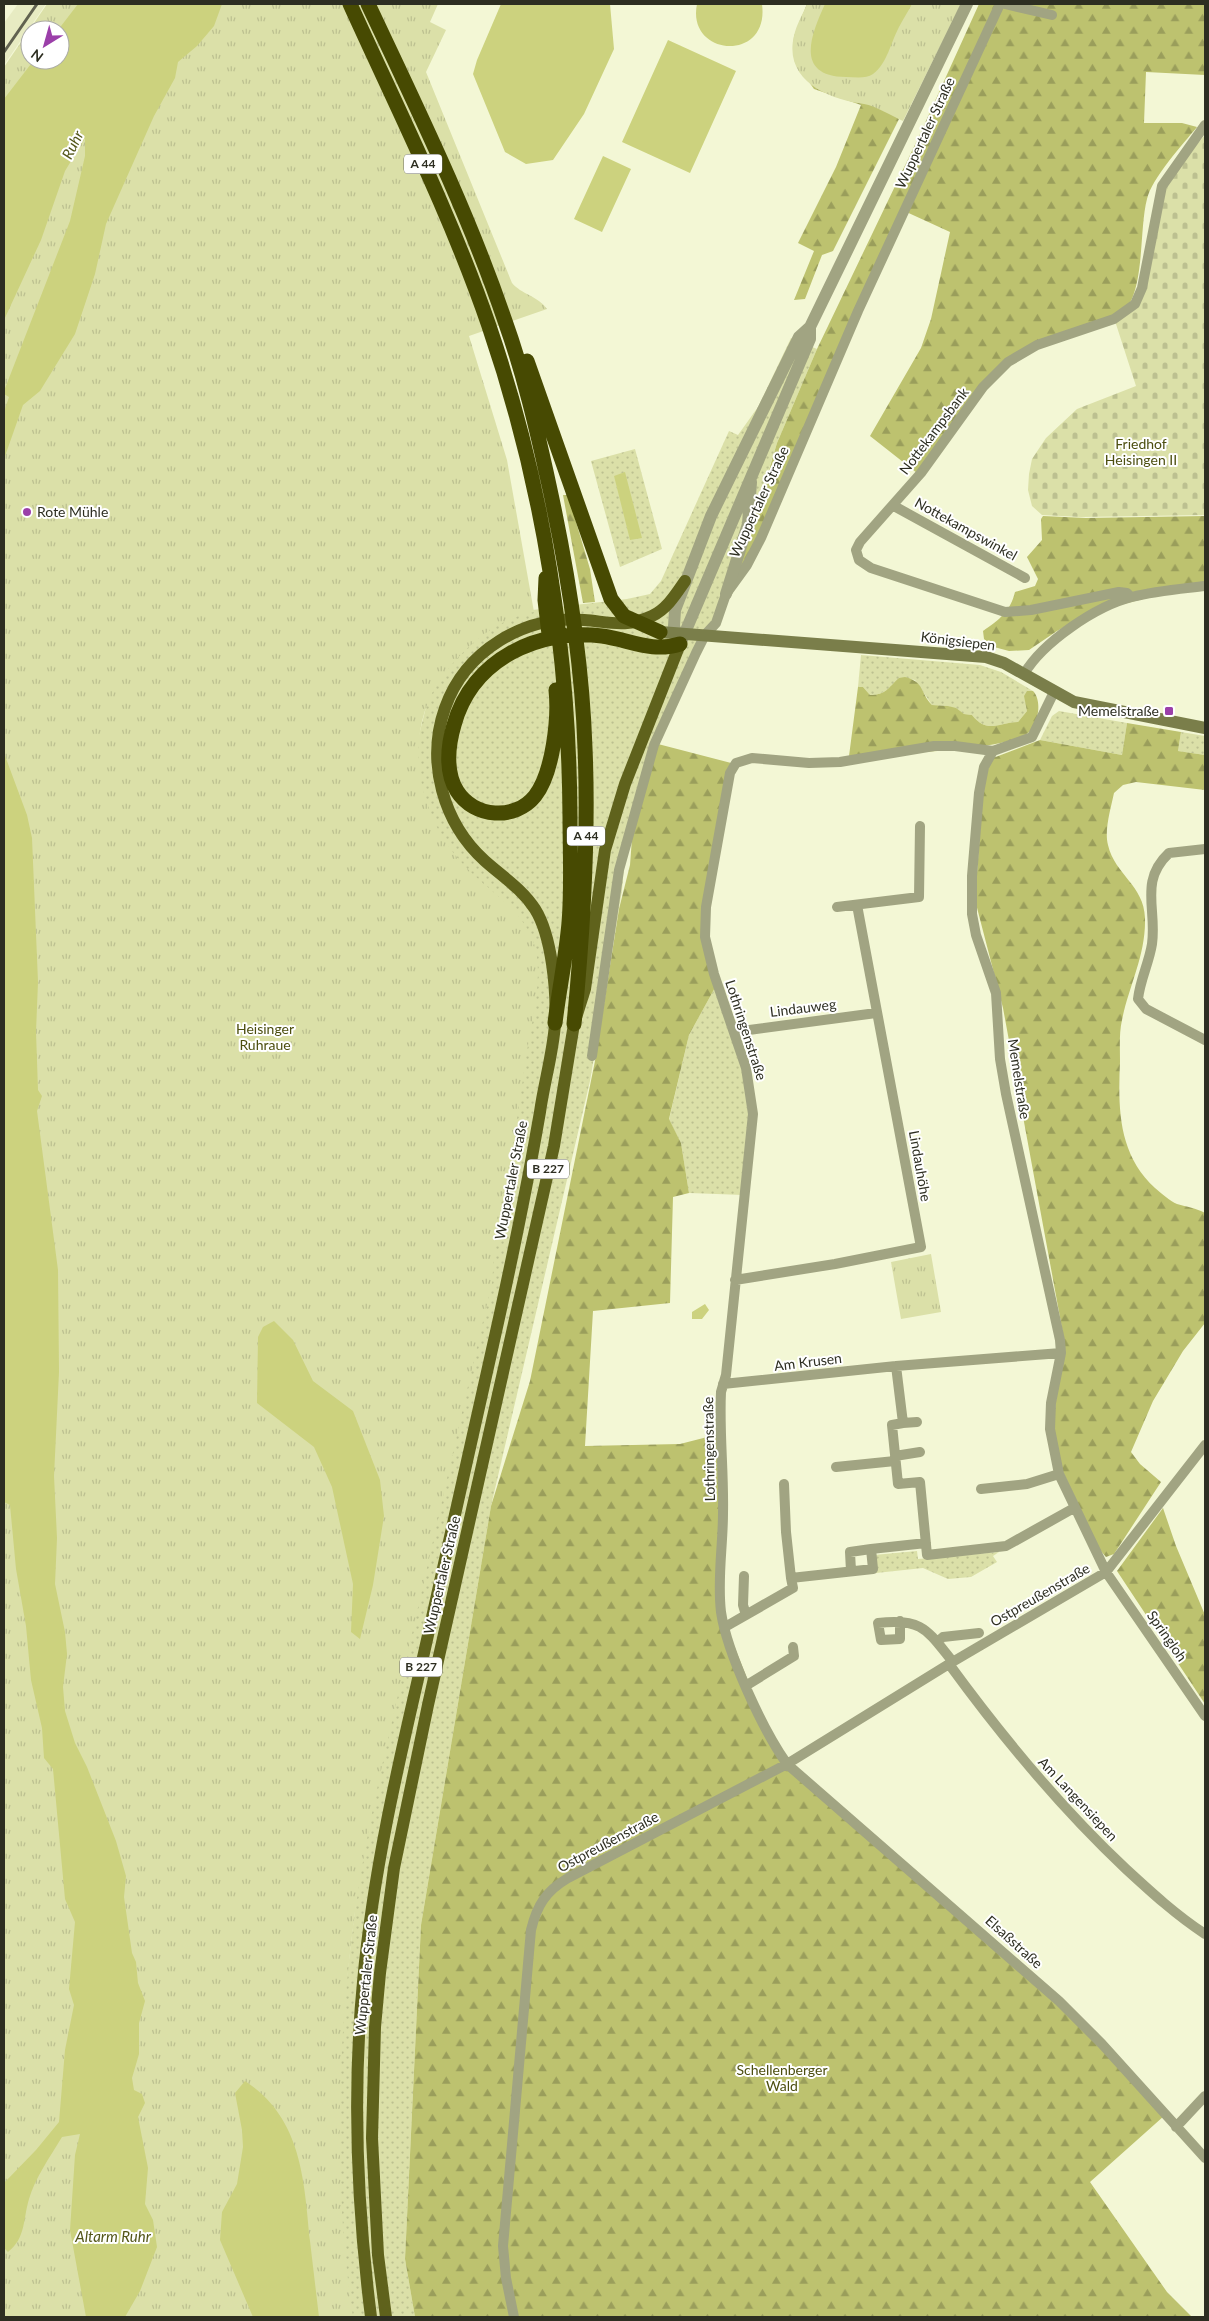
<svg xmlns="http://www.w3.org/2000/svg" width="1209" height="2321" font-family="Lato,sans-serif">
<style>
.built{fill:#e7ebc2}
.grass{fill:url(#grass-dots)}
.forest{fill:url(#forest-firs)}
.cemetery{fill:url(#cemetery-stones)}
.park{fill:url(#park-tufts);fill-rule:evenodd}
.water{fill:#ccd27e}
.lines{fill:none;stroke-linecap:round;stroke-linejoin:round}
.minor{stroke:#a1a482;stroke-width:10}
.tertiary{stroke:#a1a482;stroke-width:12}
.secondary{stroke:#7a7e4a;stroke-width:12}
.primary{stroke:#5f621c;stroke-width:12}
.motorway{stroke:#474a02;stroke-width:15}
.rail{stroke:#616250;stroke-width:3}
.poi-dot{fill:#9b3fa9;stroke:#fff;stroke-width:2}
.labels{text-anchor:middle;stroke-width:4;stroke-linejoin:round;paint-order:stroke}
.shield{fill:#fff;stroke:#6c6d64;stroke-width:1}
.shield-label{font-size:12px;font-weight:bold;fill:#2d2e21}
.street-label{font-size:14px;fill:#2d2e21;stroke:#fff}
.park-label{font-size:14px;fill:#4c4e0f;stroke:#fff}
.poi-label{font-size:14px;fill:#2d2e21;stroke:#fff;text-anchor:start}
.water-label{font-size:15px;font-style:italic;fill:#535619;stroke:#fff}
</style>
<defs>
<pattern id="grass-dots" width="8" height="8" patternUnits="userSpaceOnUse" patternTransform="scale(1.25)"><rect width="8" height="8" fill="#dbe0a8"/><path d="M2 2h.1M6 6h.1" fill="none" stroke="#bcc090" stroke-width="1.8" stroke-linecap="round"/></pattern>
<pattern id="forest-firs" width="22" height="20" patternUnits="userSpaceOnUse" patternTransform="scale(1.25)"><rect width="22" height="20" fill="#bdc26f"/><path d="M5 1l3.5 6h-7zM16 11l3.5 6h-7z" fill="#9a9e5b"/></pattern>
<pattern id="cemetery-stones" width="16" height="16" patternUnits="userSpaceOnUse" patternTransform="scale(1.25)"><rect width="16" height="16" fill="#dbe0a8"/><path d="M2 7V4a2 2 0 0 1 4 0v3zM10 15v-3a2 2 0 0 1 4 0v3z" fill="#bcc090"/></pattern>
<pattern id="park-tufts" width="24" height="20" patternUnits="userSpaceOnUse" patternTransform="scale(1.25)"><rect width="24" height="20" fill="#dbe0a8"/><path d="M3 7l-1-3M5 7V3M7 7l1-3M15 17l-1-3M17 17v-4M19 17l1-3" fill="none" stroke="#bcc090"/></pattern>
</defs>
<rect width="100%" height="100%" fill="#f3f7d5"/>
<path class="built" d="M18 4H46L4 65V23Z"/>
<path class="grass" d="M791 338 817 349 777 443 752 523 715 623 695 653 628 822 622 890 590 1081 491 1506 421 1925 405 2259 415 2317H350C336 2218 337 2126 341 2027L477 884 428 823 414 755 428 699 450 661 489 627 532 610 627 599 650 594 661 581 729 431 738 435 758 407Z
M635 449 662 549 620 567 591 461Z
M861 655 980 665 1001 672 1033 691H1027V711L1018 722C997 723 987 734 972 715L964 714 948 706 932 705 915 680C892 674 892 696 870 695L863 687H858Z
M1059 711 1127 723 1122 755 1040 740 1052 716Z
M1181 732 1205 736V755L1178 751Z
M717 984 732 1030 750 1101 743 1195 689 1193 681 1143 669 1120 689 1035Z
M917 1551 918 1559 999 1552 993 1556 997 1562 971 1577 948 1579 923 1568 876 1573 874 1555Z"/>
<path class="forest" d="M807 4 899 119 833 251 822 255 805 299 794 300 814 251 798 243 836 167 861 105 814 89 795 62 793 49 794 36Z
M979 4H1205V75L1146 72 1144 123H1182L1197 127C1183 144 1152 178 1147 199 1139 229 1145 288 1125 310L1008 358 917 473 870 436 921 348 931 319 950 232 902 210 780 503 739 570 777 443 817 349 920 134Z
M563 495H568L590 569 595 602 583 603Z
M1043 516 1086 518 1205 516V583L1089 613 1057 631 1029 650 1009 651 994 647 984 639 983 631C1000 619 1010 612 1015 592L1035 586 1038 579 1027 557 1042 540 1041 519Z
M905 677C925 682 920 693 932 705L948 706 956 708 964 714 972 715C987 734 997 723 1018 722L1027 711 1024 696 1027 691H1033C1038 696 1039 705 1038 712 1037 720 1034 728 1028 733 1007 751 883 754 849 756L858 687H863L870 695C886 695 888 688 899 678Z
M1127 723 1181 732 1178 751 1205 755V790L1136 782 1123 785 1114 793C1111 808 1104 830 1108 845 1115 875 1144 885 1145 918 1146 955 1129 985 1122 1020 1119 1033 1120 1048 1120 1062 1118 1108 1118 1154 1155 1188 1161 1193 1170 1201 1177 1204 1187 1207 1196 1208 1205 1213V1323L1183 1351 1153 1401 1131 1452 1140 1464 1161 1482 1114 1554 1106 1557 1100 1550 1063 1472 1055 1443 1054 1416 1064 1339 1003 1008 975 900 984 778 993 758 1040 740 1122 755Z
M658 744 735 764 703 921 717 984 689 1035 669 1119 681 1143 689 1193 673 1197 670 1303 593 1311 585 1446 680 1444 719 1434 720 1610 775 1749 1058 2002 1164 2116 1090 2182 1167 2292 1192 2317H415L405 2259 421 1925 491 1506 530 1381 595 1061 619 909 630 865 633 825Z
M1163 1508 1176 1546 1205 1615V1704L1117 1571Z"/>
<path class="cemetery" d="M1205 135V515L1081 517 1042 515 1032 506 1028 490 1029 474 1032 459 1046 438 1077 409 1136 386 1115 321 1132 311 1169 176Z"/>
<path class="park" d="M47 4H438L430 22 446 30 426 72 512 283C521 294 538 296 547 309L469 336 507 460 534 612C496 619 467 645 444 674 401 731 416 813 462 863 489 893 532 914 537 957 541 989 531 1025 526 1057 521 1093 516 1129 509 1164 506 1183 499 1202 497 1221 494 1241 494 1262 492 1283 466 1392 442 1502 417 1612 395 1711 369 1811 355 1912 337 2047 333 2183 353 2317H4V67ZM30 30H60V60H30Z
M807 4H961L903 121C892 116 876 106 864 104 830 100 783 81 794 36 796 25 803 14 807 4Z
M931 1254 941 1312 901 1319 891 1262Z"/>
<path class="water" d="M78 4H222L214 26 197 46 178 62 175 78 154 116 106 224 95 274 75 334 40 391 23 405 4 459V412L9 397 4 394V391L70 221 85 156V138L65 171 41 240 4 320V99L34 60H60V30H58Z
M501 4H610L614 49 584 114 553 160 526 164 505 152 473 74 477 60Z
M697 4H762C770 63 686 57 697 4Z
M825 4H912C908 12 903 19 899 27 891 42 887 64 873 74 866 79 855 77 846 77 794 76 811 35 825 4Z
M668 40 736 71 690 173 622 142Z
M603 156 631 169 602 232 574 219Z
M625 472 642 538 630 540 614 476Z
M4 753 27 815 32 838 38 982 36 1032 38 1090 42 1096 37 1111 58 1270 59 1372 54 1476 57 1538 55 1584 65 1632 67 1654 63 1687 65 1711 75 1743 87 1767 116 1841 126 1876 124 1897 132 1953 136 1962 138 1983 145 2001 139 2023V2054L132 2078 134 2090 142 2094 145 2103 138 2117 148 2168 145 2204 153 2220 157 2247 140 2291 125 2317H86L70 2230 75 2155 80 2134 62 2137C50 2157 35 2178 29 2199 23 2219 26 2238 8 2252L4 2248V2183L36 2150 59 2122 65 2050 74 2005 69 1989 75 1922 65 1899 53 1769 44 1758 42 1728 31 1680 26 1626 16 1569 10 1505 4 1502Z
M705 1304 709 1310 702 1319H692V1312Z
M274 1321 293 1340 313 1381 353 1411 380 1480 384 1516 373 1585 360 1639 351 1632 353 1584 332 1487 314 1447 257 1403 258 1337 263 1327Z
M245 2081C302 2118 304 2180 310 2241 313 2266 316 2292 319 2317H253L220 2240 222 2212 237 2184 243 2147 242 2130 235 2093Z"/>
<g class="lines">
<path class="minor" d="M1005 4 1052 15
M894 506 1025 578
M1131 597 1127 593 1119 592 1031 610 1005 612 871 568 859 560 856 550 860 542 921 473 983 387 1008 362 1037 345 1114 319 1135 304 1142 288 1162 186 1205 125
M1024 674C1043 642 1096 606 1132 597 1156 591 1181 589 1205 586
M1054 692 1032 737 993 751 984 767 979 793 972 876V914L976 935 996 993 1000 1059 1006 1094 1060 1340 1061 1353 1051 1403 1050 1429 1059 1474 1106 1572 1205 1716
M993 751 955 746H934L840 762 809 763 752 758 736 763 730 773 706 907 705 937 714 974 746 1068 753 1114 726 1375 721 1392C719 1432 724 1473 723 1513 723 1546 717 1579 721 1612 727 1653 763 1730 787 1764L1059 2001 1102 2044 1205 2158
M1205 849 1169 853C1139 881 1157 909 1152 944 1149 963 1140 980 1138 999L1146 1009 1205 1040
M837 907 919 897 920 826
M734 1032 876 1013
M592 1056 619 870 654 745 696 653 705 635 716 623 726 594 747 565 761 538 858 311 1000 4
M735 1280 835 1264 921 1247 857 905
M896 1366 903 1423 892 1425 898 1484 920 1482 927 1555 1006 1546 1074 1508
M723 1384 896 1366 1061 1353
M903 1423 917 1422
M895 1456 920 1452
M836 1467 895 1461
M784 1484 786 1532 791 1578
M981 1489 1027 1484 1059 1474
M851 1571 850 1552 871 1549
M744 1576 743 1605 746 1615
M900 1621V1639L881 1640 878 1623C923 1618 927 1630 953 1662
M725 1627 793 1588 791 1578 873 1569 871 1549 926 1543
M937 1642 943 1637 979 1633
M949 1664C1003 1738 1059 1806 1126 1869 1151 1892 1176 1915 1205 1934
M747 1685 794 1656 793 1647
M1176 2127 1205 2096
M514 2317 506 2278 503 2246 531 1930C537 1905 546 1891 568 1878L787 1764 949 1664 1106 1572 1205 1445"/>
<path class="tertiary" d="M726 594 748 524 751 482
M679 642 674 626 675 610 711 516 799 337 810 327 967 4
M681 642 795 374 810 339V327"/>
<path class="secondary" d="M660 632 986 657 1004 663 1074 702 1205 728"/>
<path class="primary" d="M371 2317C357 2206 352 2095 363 1982 373 1871 399 1761 424 1653 447 1553 469 1453 491 1354 509 1274 526 1193 540 1112 544 1083 553 1053 555 1024 557 992 552 936 535 909 522 889 503 877 485 861 443 823 426 762 445 708 465 651 524 615 584 620 610 622 626 628 652 616 667 609 676 594 685 581
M386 2317 378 2255 372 2138 375 2027 380 1973 394 1868 428 1705 554 1146 574 1024 585 989 605 850 625 784 680 644"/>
<path class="motorway" d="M350 4C398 110 451 215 489 326 543 484 569 650 570 817 570 852 572 888 569 923 566 957 559 990 555 1023
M368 4C417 108 468 212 505 321 524 374 537 430 549 485 568 572 582 659 585 748 589 840 583 932 574 1024
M527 361 611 599 624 616 660 632
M546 578 545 600 549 634
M556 690C559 718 553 773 535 796 515 821 474 818 457 791 445 772 448 745 454 725 472 659 539 628 602 636 630 640 652 653 680 644"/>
<path class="rail" d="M4 52 37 4"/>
</g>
<g class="poi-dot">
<circle cx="27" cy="512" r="5"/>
<rect x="1164" y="706" width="10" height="10" rx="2.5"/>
</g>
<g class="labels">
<g class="shield">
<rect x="404" y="154.5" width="38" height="19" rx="4"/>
<rect x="567" y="826.5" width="38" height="19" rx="4"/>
<rect x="527" y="1159.5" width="42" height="19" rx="4"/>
<rect x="400" y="1657.5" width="42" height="19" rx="4"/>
</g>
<g class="shield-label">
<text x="423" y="168">A 44</text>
<text x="586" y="840">A 44</text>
<text x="548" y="1173">B 227</text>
<text x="421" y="1671">B 227</text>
</g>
<g class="street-label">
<text transform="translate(925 133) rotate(-65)" y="5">Wuppertaler Straße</text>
<text transform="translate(934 431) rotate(-53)" y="5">Nottekampsbank</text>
<text transform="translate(759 502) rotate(-65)" y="5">Wuppertaler Straße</text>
<text transform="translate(966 529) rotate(29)" y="5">Nottekampswinkel</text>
<text transform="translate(958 641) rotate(7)" y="5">Königsiepen</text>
<text transform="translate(803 1008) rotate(-7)" y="5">Lindauweg</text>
<text transform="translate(746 1030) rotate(72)" y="5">Lothringenstraße</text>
<text transform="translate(1019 1079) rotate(81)" y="5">Memelstraße</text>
<text transform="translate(920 1166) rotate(80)" y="5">Lindauhöhe</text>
<text transform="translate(511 1180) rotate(-79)" y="5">Wuppertaler Straße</text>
<text transform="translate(808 1362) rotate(-7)" y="5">Am Krusen</text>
<text transform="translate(709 1449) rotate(-91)" y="5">Lothringenstraße</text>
<text transform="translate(442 1575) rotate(-77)" y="5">Wuppertaler Straße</text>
<text transform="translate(1040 1595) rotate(-30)" y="5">Ostpreußenstraße</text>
<text transform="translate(1167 1636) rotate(55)" y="5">Springloh</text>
<text transform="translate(1078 1799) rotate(47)" y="5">Am Langensiepen</text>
<text transform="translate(608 1842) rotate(-28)" y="5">Ostpreußenstraße</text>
<text transform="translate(1014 1942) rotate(42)" y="5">Elsaßstraße</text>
<text transform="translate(366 1975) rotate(-84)" y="5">Wuppertaler Straße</text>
</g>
<g class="park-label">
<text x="1141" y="449">Friedhof<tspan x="1141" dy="16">Heisingen II</tspan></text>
<text x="265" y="1034">Heisinger<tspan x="265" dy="16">Ruhraue</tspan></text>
<text x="782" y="2075">Schellenberger<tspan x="782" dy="16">Wald</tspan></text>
</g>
<g class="poi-label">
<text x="37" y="517">Rote Mühle</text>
<text x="1159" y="716" text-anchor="end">Memelstraße</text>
</g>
<g class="water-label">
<text transform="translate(73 145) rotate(-64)" y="5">Ruhr</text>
<text x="113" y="2242">Altarm Ruhr</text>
</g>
</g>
<rect width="1209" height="2321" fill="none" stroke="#2d2e21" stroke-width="10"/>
<g transform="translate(45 45) rotate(217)"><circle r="24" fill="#ffffff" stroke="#ababa6"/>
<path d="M0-4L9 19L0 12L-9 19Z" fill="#9b3fa9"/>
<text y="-8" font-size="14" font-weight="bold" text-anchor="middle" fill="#2d2e21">N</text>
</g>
</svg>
